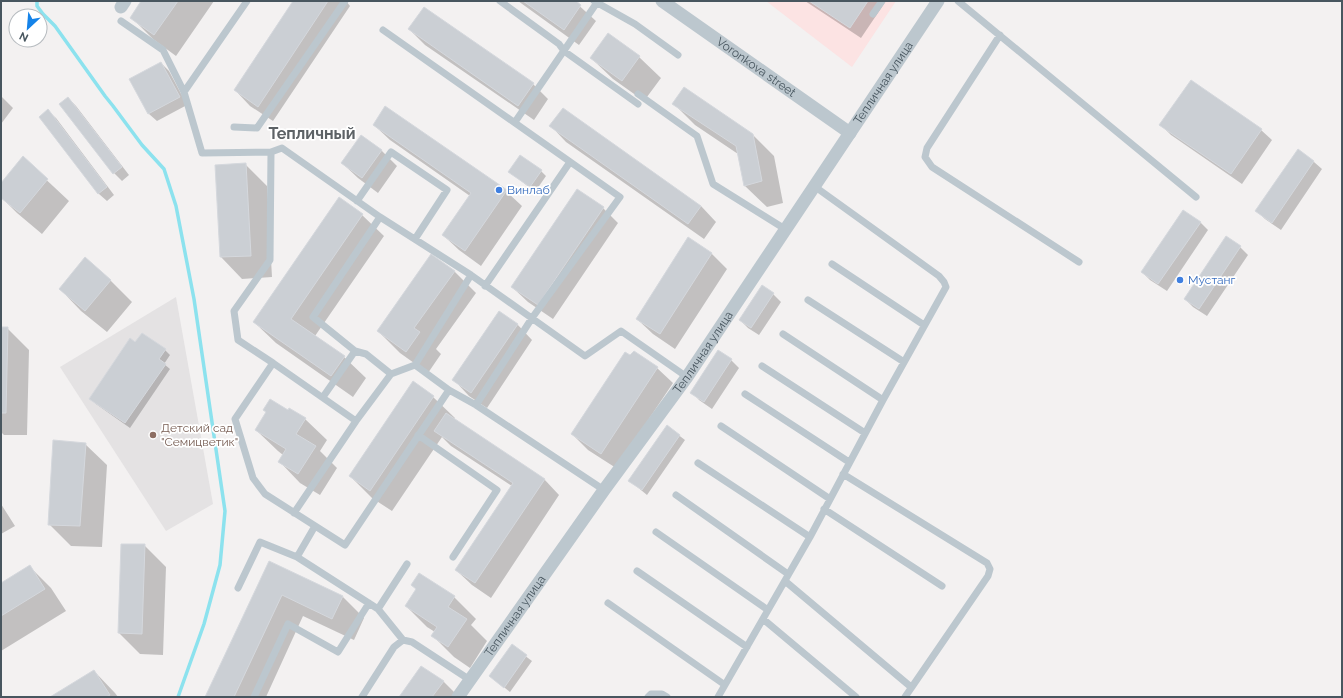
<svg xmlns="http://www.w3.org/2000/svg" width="1343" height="698" font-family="Raleway,sans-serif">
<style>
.education{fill:#e4e2e3}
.medical{fill:#fce3e3}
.shadow{fill:#0003}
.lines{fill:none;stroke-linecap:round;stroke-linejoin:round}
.stream{stroke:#8ce2ee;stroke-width:3.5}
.building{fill:#cbcfd4;stroke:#d5d8dd}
.service{stroke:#bcc7ce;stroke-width:7}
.minor{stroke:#bcc7ce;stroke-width:13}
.shop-dot{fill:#3f7fe0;stroke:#fff;stroke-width:1.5}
.education-dot{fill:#8d6e63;stroke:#fff;stroke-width:1.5}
.labels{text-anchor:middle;stroke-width:3.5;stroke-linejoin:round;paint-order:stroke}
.street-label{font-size:12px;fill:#48565f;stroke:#fff}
.shop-label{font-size:12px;fill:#366cbe;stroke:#fff;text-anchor:start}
.education-label{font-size:12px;fill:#785e54;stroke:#fff;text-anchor:start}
.district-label{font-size:16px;font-weight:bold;fill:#5d6266;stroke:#fff}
</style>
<rect width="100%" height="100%" fill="#f3f1f1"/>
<path class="education" d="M176 297 213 504 166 531 60 367Z"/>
<path class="medical" d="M766 1H896L852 67Z"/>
<path class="shadow" d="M142 1H214L176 56 153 39 131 17Z
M294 1H346L350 6 273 121 250 106 235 90Z
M518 1H574L596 21 579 45Z
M805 1H886L861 38Z
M409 29 533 84 548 99 534 120 425 45Z
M639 57 661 78 644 101 613 79 591 58Z
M161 63 169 71 187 105 157 121 149 114 130 80Z
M1 96 13 108 1 124Z
M68 98 76 106 129 175 122 181 114 173Z
M674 104 752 134 774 156 783 203 767 207 745 186 738 154 695 125Z
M386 108 506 191 522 206 481 266 459 250 443 235 470 196 390 140 374 125Z
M48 111 56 118 114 195 107 201 99 194 40 117Z
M1161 125 1261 130 1272 140 1242 184 1171 135Z
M551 126 701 206 716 222 704 239 566 142Z
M362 136 382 151 397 166 378 193 358 178 342 163Z
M1298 151 1314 162 1322 169 1281 230 1265 219 1257 211Z
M23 158 69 201 42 234 17 213 1 197V185Z
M245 164 267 186 272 277 242 279 221 257 216 166Z
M541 171 546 176 535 192 510 172Z
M603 208 618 223 553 319 528 302 512 287Z
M362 215 384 236 315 336 344 357 366 378 353 397 276 343 254 322Z
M1200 222 1208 230 1167 291 1150 280 1142 272Z
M1240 247 1248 255 1207 316 1193 307 1185 299Z
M711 253 727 269 675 349 653 334 637 319Z
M454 271 476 293 436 349 441 354 428 373 400 353 378 331Z
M110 280 132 302 107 332 81 311 60 289Z
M762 287 773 294 781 302 759 335 748 328 740 320Z
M517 324 532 340 487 408 469 396 454 380Z
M1 328H7L29 350 27 435H4L1 432Z
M135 343 165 350 170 355 164 364 170 369 130 428 96 404 91 399Z
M731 360 739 368 712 409 699 400 692 392Z
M657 368 673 383 616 468 588 450 572 434Z
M433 397 455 418 454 420 544 479 559 495 491 598 472 585 456 570 512 486 451 446 442 437 392 511 372 498 350 476Z
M288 412 305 419 327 440 320 451 337 468 320 495 300 483 279 461 283 455 278 451 256 430Z
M668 427 685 440 647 495 630 481Z
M85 444 107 465 102 547 71 546 49 524Z
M1 504 15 526 1 534Z
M144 545 166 567 163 655 140 654 119 633Z
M269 562 343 597 364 618 354 640 303 616 266 697H207Z
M29 566 51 588 66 611 1 651V585Z
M454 597 476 619 471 625 487 641 470 668 454 657 433 636 435 632 427 627 406 606Z
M512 646 532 661 510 692 490 676Z
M94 671 115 693 118 697H52Z
M443 681 459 697H401Z"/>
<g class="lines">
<path class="stream" d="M37 1V6L43 14 55 26 105 96 113 106 142 145 164 169 176 206 194 299 225 511 220 565 204 624 178 697"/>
</g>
<path class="building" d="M141 1H178L154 35 130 18Z
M293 1H328L258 107 234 90Z
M523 1H576L581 5 564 30Z
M809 1H868L850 28Z
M424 7 534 83 518 106 408 29Z
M608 33 640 56 622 81 590 58Z
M161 62 180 97 148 114 129 79Z
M1191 80 1262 129 1231 174 1159 125Z
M684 87 753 134 762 181 744 186 736 146 672 104Z
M68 97 122 167 113 174 59 104Z
M385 106 507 190 465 251 442 235 471 193 373 125Z
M563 108 701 206 688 224 549 126Z
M48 109 107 187 98 194 39 117Z
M361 135 382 150 362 178 341 163Z
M1298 149 1314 161 1272 223 1255 211Z
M520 155 542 170 530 187 508 172Z
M23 156 48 179 20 213 1 198V183Z
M246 163 251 256 220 257 215 165Z
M577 189 604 207 538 305 511 287Z
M339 197 363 214 291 319 345 356 331 376 253 322Z
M1183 210 1201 222 1158 284 1141 272Z
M1226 236 1241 246 1199 309 1184 299Z
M688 237 712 253 660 334 636 319Z
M431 254 455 271 414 328 420 332 406 352 377 331Z
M85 257 111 280 85 311 59 289Z
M762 285 774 293 751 328 739 320Z
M499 311 518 324 471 393 452 380Z
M1 327H8L6 413H1Z
M142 333 166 349 159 359 166 364 125 423 89 399 130 338 135 342Z
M718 350 732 359 704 402 690 393Z
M634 351 658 367 601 454 571 434 625 352 630 355Z
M413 381 434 396 370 491 349 476Z
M270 399 288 410 289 408 306 418 296 434 316 446 298 474 278 462 286 449 255 430 266 412 263 410Z
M446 413 545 479 475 583 455 570 513 483 434 431Z
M667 425 680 435 642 490 628 481Z
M53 440 86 443 80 526 48 525Z
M121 544H145L142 634 118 633Z
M269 561 343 596 332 619 282 595 234 697H205Z
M30 565 45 589 1 616V583Z
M419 573 455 596 448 607 467 619 448 647 431 636 437 627 405 606 416 589 411 585Z
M512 644 527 655 504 688 489 676Z
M421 666 444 681 432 697H399Z
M94 670 110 695 106 697H50Z"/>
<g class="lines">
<path class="service" d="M500 1 559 44 564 51 638 104
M594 1 635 24 678 55
M958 1 1196 197
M873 14 882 1
M121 21 163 50 184 92 202 153 271 152
M383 30 620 197 532 318 476 405
M1000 35 927 148 925 157 932 167 1079 262
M184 92 247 1
M638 94 697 136 713 184 785 229
M515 122 598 1
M234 127 257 128 345 1
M357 201 391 152 447 190 415 239
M380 217 313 317 355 351 366 354 391 374 415 365 449 390 476 405 604 490
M832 264 924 325
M485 286 570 162
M808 300 904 362
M783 334 883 400
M273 363 356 421
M415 365 471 275
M762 366 865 433
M449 390 345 545 265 494 253 478 235 419 273 363 238 340 234 311 270 260 271 152 282 148 380 217 471 275 585 356 621 331 687 377
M745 394 849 462
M323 397 355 351
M721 426 830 499
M418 435 497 490 453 557
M698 463 810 537
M843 474 987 563 990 569 988 576 905 697
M676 495 788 574
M824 509 942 586
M294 513 356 421 391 374
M315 526 297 557 378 609 403 640
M656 532 768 610
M637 571 747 647
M785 581 911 687
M238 588 260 542 297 557
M608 603 725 685
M378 609 407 564
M763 619 856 697
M254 697 288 624 338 652 369 603
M362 697 394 647 403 640 412 642 470 680
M648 697 651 694H662L667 697
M718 697 810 537 883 400 946 287 944 282 939 276 814 186"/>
<g class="minor">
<path id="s1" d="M662 1 850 133"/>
<path d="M121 7 125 1"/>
<path id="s2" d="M458 697 604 490 687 377 938 1"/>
</g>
</g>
<g class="shop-dot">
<circle cx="499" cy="190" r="4"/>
<circle cx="1180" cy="280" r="4"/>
</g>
<circle class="education-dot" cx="153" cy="435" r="4"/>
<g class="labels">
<g class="street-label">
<text dy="4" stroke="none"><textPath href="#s1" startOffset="115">Voronkova street</textPath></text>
<text dy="4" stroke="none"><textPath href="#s2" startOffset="747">Тепличная улица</textPath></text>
<text dy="4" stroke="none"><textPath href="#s2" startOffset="423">Тепличная улица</textPath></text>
<text dy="4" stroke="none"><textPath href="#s2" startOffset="99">Тепличная улица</textPath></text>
</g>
<g class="shop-label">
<text x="507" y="194">Винлаб</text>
<text x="1188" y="284">Мустанг</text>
</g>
<g class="education-label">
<text x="161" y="432">Детский сад<tspan x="161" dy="14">"Семицветик"</tspan></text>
</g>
<g class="district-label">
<text x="312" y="139">Тепличный</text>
</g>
</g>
<rect width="1343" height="698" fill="none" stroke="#48565f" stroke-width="4"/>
<g transform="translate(28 28) rotate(206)"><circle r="19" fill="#ffffff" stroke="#b6bbbf"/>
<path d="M0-3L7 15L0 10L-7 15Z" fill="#1583e9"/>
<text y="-6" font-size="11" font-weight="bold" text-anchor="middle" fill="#48565f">N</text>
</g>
</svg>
